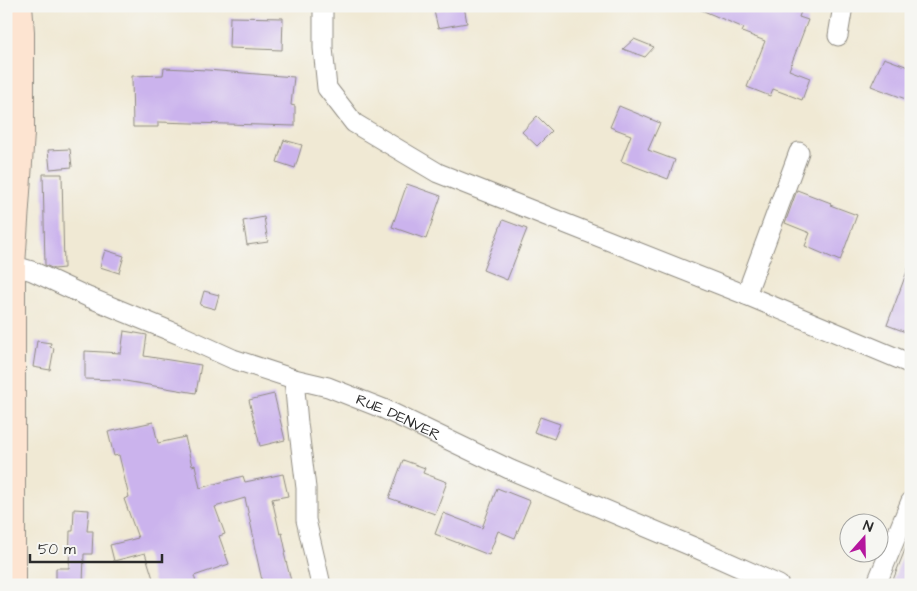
<svg xmlns="http://www.w3.org/2000/svg" width="917" height="591" font-family="'Architects Daughter',sans-serif">
<style>
.building{fill:#cbb3ed}
.lines{fill:none;stroke-linecap:round;stroke-linejoin:round}
.minor-casing{stroke:#8e8a80;stroke-width:21}
.secondary-casing{stroke:#8e8a80;stroke-width:28}
.minor{stroke:#fff;stroke-width:19}
.secondary{stroke:#fde4d1;stroke-width:26}
.labels{text-anchor:middle;stroke-width:4.5;stroke-linejoin:round;paint-order:stroke}
.street-label{font-size:15px;fill:#2b2b2b;stroke:#f6f6f2}
</style>
<rect width="100%" height="100%" fill="#f6f6f2"/>
<filter id="ink" filterUnits="userSpaceOnUse"><feTurbulence type="fractalNoise" baseFrequency=".02" numOctaves="2"/><feDisplacementMap in="SourceGraphic" scale="10" xChannelSelector="R" yChannelSelector="G"/><feConvolveMatrix kernelMatrix="1 2 1 2 8 2 1 2 1" color-interpolation-filters="sRGB"/></filter>
<filter id="wash" filterUnits="userSpaceOnUse"><feTurbulence type="fractalNoise" baseFrequency=".0096" numOctaves="4" result="noise"/><feDisplacementMap in="SourceGraphic" scale="20" xChannelSelector="R" yChannelSelector="G"/><feGaussianBlur stdDeviation="1.12" result="paint"/><feColorMatrix in="noise" values="0 0 0 0 0 0 0 0 0 0 0 0 0 0 0 0 0 1.4 0 .05"/><feComposite in="paint" operator="in"/></filter>
<g filter="url(#wash)">
<rect width="100%" height="100%" fill="#f0e9d4"/>
<g id="blocks">
<path class="building" d="M460 6H464L467 23 438 28 434 11Z
M692 6H803L799 17 808 20 789 70 810 78 802 100 773 89 770 96 747 87 765 41 742 32 744 28Z
M230 17 283 18 282 50 229 48Z
M634 39 654 47 645 57 623 49Z
M884 58 911 68V101L871 86Z
M164 68 207 70 294 77 291 105 295 106V126L158 122V127H133L132 76 163 75Z
M619 106 660 123 648 150 675 160 668 179 621 161 631 135 610 127Z
M537 116 552 131 537 146 522 132Z
M284 140 302 145 295 168 277 162Z
M70 149 72 167 50 169 48 150Z
M43 174H62L64 268 54 269 45 265Z
M407 184 441 196 426 239 392 227Z
M797 190 831 203 830 205 857 215 840 261 805 246 810 233 785 223Z
M264 217 268 242 247 245 243 221Z
M503 220 527 229 507 280 483 270Z
M105 250 124 256 119 273 100 267Z
M909 266H911V334L887 325Z
M204 291 219 295 215 309 200 305Z
M124 331 147 335 144 356 201 365 196 393 119 380 85 379V351L121 353Z
M37 341 51 343 50 347 54 348 50 370 33 367Z
M274 394 285 440 260 446 249 400Z
M540 417 560 424 554 439 534 432Z
M153 422 158 443 185 437 192 466 195 465 200 488 243 476 245 482 283 474 288 496 272 499 280 534 282 533 286 552 284 553 292 585H263L253 540 254 539 245 498 215 507 225 534 219 536 229 564 194 576 197 585H155L145 553 114 561 110 545 138 538 124 499 129 497 119 455 114 456 108 432Z
M403 460 425 468 423 473 447 482 435 514 389 498Z
M497 488 530 501 515 538 498 531 489 555 435 534 443 513 482 528Z
M74 509 89 510 87 531H93L92 554H84L83 585H56V568H69L70 531H73Z
M910 537H911V585H891Z"/>
</g>
</g>
<g filter="url(#ink)">
<use href="#blocks" fill-opacity="0" stroke="#8e8a80" stroke-width="1"/>
<g class="lines">
<defs>
<g id="minor">
<path d="M323 6V48L327 88 354 123 438 173 746 295 911 364"/>
<path d="M838 36 843 6"/>
<path id="s1" d="M6 265H12L32 271 88 297 180 335 233 359 294 379 328 387 384 409 511 470 696 548 779 585"/>
<path d="M746 295 799 152"/>
<path d="M294 379 298 423 306 488V520L321 585"/>
<path d="M876 585 911 501"/>
</g>
<path id="secondary" d="M12 585V265L21 133V32L19 6"/>
</defs>
<use href="#minor" class="minor-casing"/>
<use href="#secondary" class="secondary-casing"/>
<use href="#minor" class="minor"/>
<use href="#secondary" class="secondary"/>
</g>
</g>
<g class="labels">
<g class="street-label">
<text dy="5" stroke="none"><textPath href="#s1" startOffset="422">RUE DENVER</textPath></text>
</g>
</g>
<rect width="917" height="591" fill="none" stroke="#f6f6f2" stroke-width="25"/>
<g transform="translate(864 538) rotate(20)"><circle r="24" fill="#f6f6f2" stroke="#a5a5a2"/>
<path d="M0-4L9 19L0 12L-9 19Z" fill="#b5179e"/>
<text y="-8" font-size="14" font-weight="bold" text-anchor="middle" fill="#2b2b2b">N</text>
</g>
<path d="M30 554v8h132v-8" fill="none" stroke="#2b2b2b" stroke-width="2.5"/>
<text x="38" y="554" font-size="15" fill="#2b2b2b" stroke="#f6f6f2" stroke-width="4" paint-order="stroke">50 m</text>
</svg>
